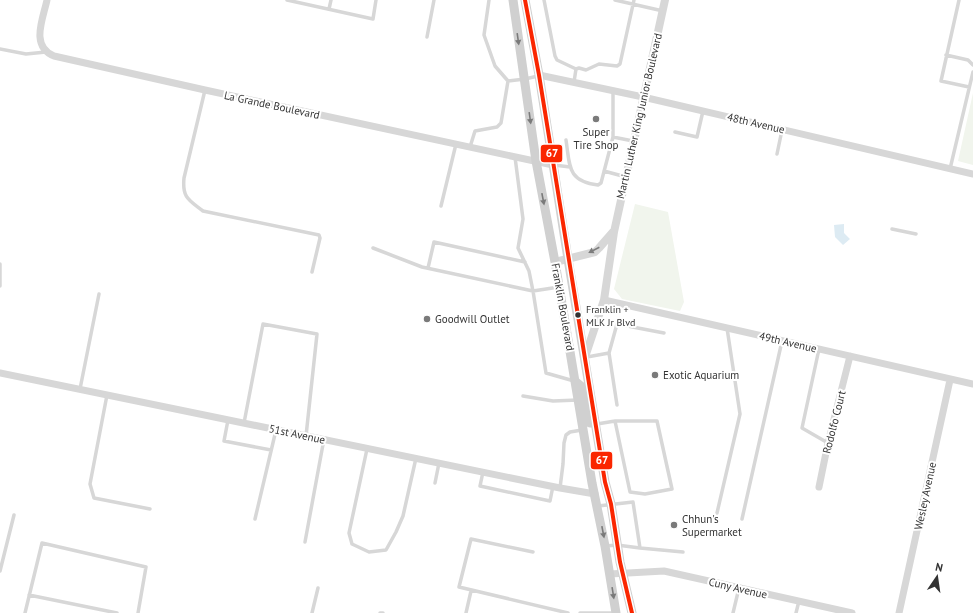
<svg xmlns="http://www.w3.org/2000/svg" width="973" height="613" font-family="'PT Sans',sans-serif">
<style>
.green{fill:#f1f5ed}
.water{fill:#ddebf3}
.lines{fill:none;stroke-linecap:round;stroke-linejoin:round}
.service{stroke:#d7d7d7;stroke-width:3.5}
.minor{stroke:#d7d7d7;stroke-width:7}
.tertiary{stroke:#d7d7d7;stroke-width:8}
.secondary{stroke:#d0d0d0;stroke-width:9}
.bus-1-casing{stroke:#fff;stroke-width:7}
.bus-1{stroke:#fa2600;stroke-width:4}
.oneway{fill:#7a7a7a}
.oneway2{fill:#7d7d7d}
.poi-dot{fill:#7a7a7a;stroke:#fff;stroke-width:1.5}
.bus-dot{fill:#333;stroke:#fff;stroke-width:1.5}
.labels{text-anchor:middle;stroke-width:4;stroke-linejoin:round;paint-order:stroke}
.bus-label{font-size:10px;fill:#333;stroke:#fff;text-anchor:start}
.street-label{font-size:11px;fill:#333;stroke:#fff}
.poi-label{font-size:11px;fill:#333;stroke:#fff;text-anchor:start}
.line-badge{stroke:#fff;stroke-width:1.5}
.badge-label{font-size:11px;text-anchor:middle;font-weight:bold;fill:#fff}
</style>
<rect width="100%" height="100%" fill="#fff"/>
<path class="green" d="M973 93V165L958 161Z
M635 204 668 212 684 302 680 311 622 299 614 289Z"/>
<path class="water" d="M844 224V233L850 239 843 245 835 237 834 225Z"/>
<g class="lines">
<path class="service" d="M287 0 373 19 376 0
M489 0 484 35 495 66 508 81 525 79 538 76
M544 0 555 56 557 60 576 69
M615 0 663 11
M959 0 941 81 969 87
M329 9 331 0
M427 37 434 0
M0 49 26 54 46 52
M946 55 968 60 973 65
M574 82 576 69 579 68 586 70 599 64 617 66 620 64 634 0
M205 90 184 178C182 198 189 200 203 211L319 235 320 238 312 272
M675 132 697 137 703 111
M613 137V91
M566 140C570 166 567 181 598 185L601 183 613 137 633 141
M470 147 475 131 497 127 501 123 508 81
M777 154 782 130
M515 157 523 219 518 248 529 271 533 291 559 287
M554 165 570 167
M950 169 973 72
M604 171 626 177
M441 206 456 144
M892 229 916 234
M373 248 422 267 533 291 546 373 574 381
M0 264V286
M428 268 434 242 525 262
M819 349 802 428 828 443
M587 357 609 353
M80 389 99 294
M107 395 90 484 94 498 150 509
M523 396 553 401 578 400
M617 405 609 353 617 324 664 333
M228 420 224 441 271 450
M244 423 263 324 317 334 306 436
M597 424 615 421H657L672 489 645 494 630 492 615 421
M367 449 349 533 352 544 369 552 386 550 396 532 403 516 416 458
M483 472 480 486 550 501 553 486
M435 483 439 463
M560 488 563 464 564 443 566 435 570 432 582 430
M598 506 633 502 640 548 683 552
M717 513 740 414 727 328
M255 519 276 430
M742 519 782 341
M305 542 324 439
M606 546 617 545 640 548
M533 552 471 539 459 587 568 613
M0 571 14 515
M29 595 117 613
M25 613 42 543 146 567 138 613
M312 613 318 588
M380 613H383
M466 613 471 591
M580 613H615
M733 613 739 588
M796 613 799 601"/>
<path class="minor" d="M47 0C43 19 30 46 54 56L205 90 553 165
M539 75 643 97 973 174
M604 300 973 384
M0 373 560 488 595 494
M819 487 828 443 850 356
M610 574 664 571 852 613
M899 613 950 380"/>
<path class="tertiary" d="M555 262 595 252 599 248 613 232
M585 357 604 300 614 232 665 0"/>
<path class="secondary" d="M513 0 536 161 555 262 592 483 605 546 616 613
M525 0 539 75 568 259 605 482 611 504 620 562 632 613
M576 382 582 387 584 391 590 423"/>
<defs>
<path id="bus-1" d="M525 0 539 75 605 482 611 504 620 562 632 613"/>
</defs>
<use href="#bus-1" class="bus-1-casing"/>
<use href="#bus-1" class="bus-1"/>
</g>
<defs><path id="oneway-solid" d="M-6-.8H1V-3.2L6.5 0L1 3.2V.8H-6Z"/></defs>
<g class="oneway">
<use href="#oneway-solid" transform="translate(518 39) rotate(82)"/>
<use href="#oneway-solid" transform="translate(530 118) rotate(82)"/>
<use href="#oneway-solid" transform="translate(543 199) rotate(79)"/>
<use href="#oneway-solid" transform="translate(603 532) rotate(79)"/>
<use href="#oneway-solid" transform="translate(613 593) rotate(81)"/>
</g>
<use class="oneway2" href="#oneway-solid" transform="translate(594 250) rotate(153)"/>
<g class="poi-dot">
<circle cx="596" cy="119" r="4"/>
<circle cx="427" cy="319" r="4"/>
<circle cx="655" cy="375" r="4"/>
<circle cx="674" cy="525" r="4"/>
</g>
<circle class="bus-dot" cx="578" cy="315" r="3.5"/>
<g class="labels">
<g class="bus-label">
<text x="586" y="313">Franklin +<tspan x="586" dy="13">MLK Jr Blvd</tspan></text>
</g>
<g class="street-label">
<text transform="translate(272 105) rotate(12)" y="4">La Grande Boulevard</text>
<text transform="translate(639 116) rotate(-77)" y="4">Martin Luther King Junior Boulevard</text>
<text transform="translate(756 123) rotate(13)" y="4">48th Avenue</text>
<text transform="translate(563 307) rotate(80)" y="4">Franklin Boulevard</text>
<text transform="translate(788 342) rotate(13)" y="4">49th Avenue</text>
<text transform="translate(834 422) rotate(-76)" y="4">Rodolfo Court</text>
<text transform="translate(297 434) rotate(12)" y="4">51st Avenue</text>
<text transform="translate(925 496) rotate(-78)" y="4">Wesley Avenue</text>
<text transform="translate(738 588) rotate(13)" y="4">Cuny Avenue</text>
</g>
<g class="poi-label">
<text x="596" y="136" text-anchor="middle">Super<tspan x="596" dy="13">Tire Shop</tspan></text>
<text x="435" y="323">Goodwill Outlet</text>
<text x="663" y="379">Exotic Aquarium</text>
<text x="682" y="523">Chhun's<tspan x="682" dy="13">Supermarket</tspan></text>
</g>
</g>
<g class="line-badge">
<rect x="540" y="144" width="23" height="19" rx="4" fill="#fa2600"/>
<rect x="590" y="451" width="23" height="19" rx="4" fill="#fa2600"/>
</g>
<g class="badge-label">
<text x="552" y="157">67</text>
<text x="602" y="464">67</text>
</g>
<g transform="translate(937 577) rotate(13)" stroke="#ffffff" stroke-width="3" paint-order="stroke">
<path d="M0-3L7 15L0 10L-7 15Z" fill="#333333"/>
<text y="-6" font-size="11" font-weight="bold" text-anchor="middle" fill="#333333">N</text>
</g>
</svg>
